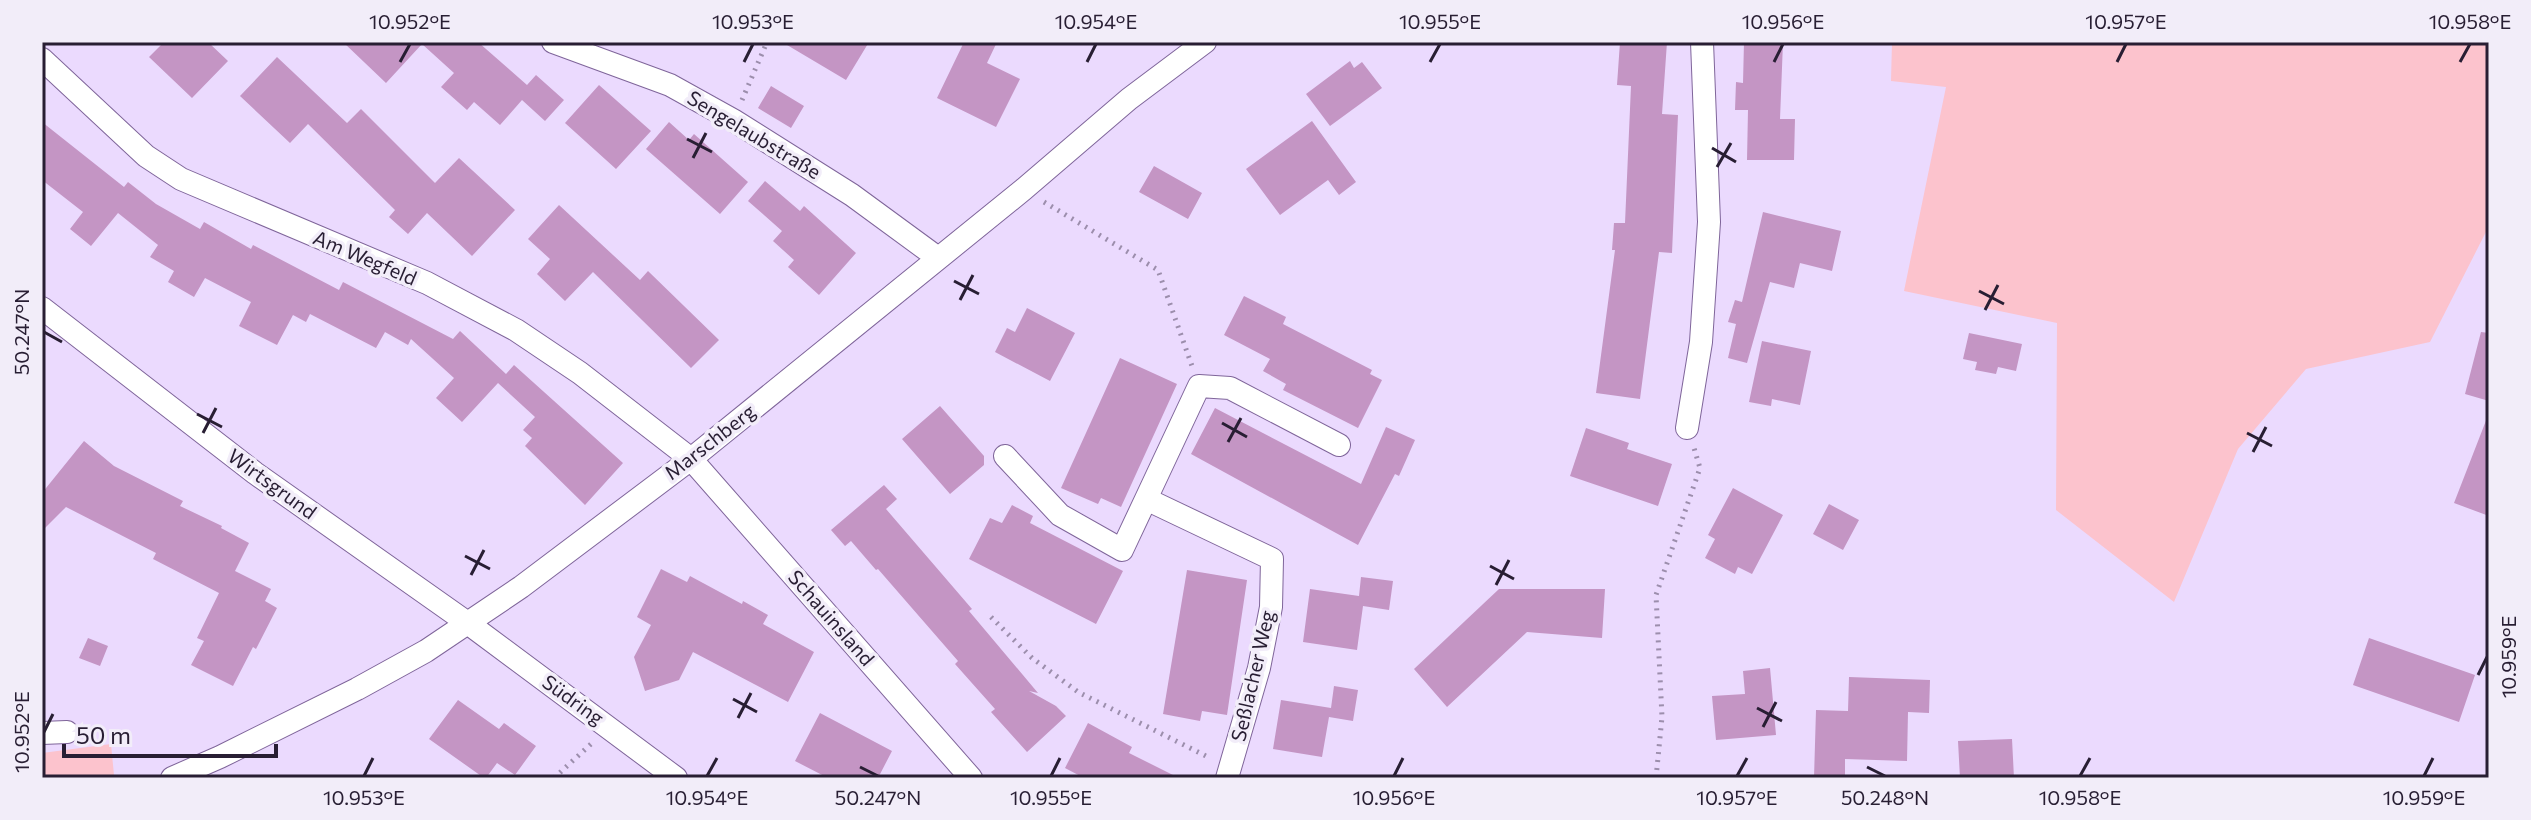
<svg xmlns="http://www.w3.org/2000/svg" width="2531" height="820" font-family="Commissioner,sans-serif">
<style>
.green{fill:#fcc3cd}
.building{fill:#c495c4}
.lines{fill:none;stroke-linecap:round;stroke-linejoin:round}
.street-casing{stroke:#7f659a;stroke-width:24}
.path{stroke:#9c8eac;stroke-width:5;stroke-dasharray:2 6;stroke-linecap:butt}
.street{stroke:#fff;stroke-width:22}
.ticks{fill:none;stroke:#281e33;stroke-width:3}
.labels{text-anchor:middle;stroke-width:7;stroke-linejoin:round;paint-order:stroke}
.street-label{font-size:20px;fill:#281e33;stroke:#f2edf9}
.neatline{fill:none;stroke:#281e33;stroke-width:3}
.ticks-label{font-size:20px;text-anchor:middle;fill:#281e33}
</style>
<rect width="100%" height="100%" fill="#ebdafe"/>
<path class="green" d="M1892 42H2489V226L2430 342 2306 369 2238 449 2174 602 2056 510 2057 323 1904 291 1946 87 1891 81Z
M111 744 114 775 107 778H42V753Z"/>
<path class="building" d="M164 42H208L228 61 192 98 149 57Z
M343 42H478L527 85 536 75 564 100 545 121 522 100 500 125 474 102 467 110 441 87 454 73 422 44 386 83Z
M782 42H869L846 80Z
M964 42H997L987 63 1020 79 996 127 937 98Z
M1620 42H1667L1662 114 1678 115 1672 253 1659 252 1640 399 1596 393 1615 250H1612L1614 223H1625L1631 86 1617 85Z
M1744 42H1783L1780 119H1795L1794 160H1747L1748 110H1735L1736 82 1743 83Z
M277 57 347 123 361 109 435 183 459 158 515 210 472 256 427 213 408 234 389 217 395 210 308 124 290 143 240 96Z
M1350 61 1354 68 1362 62 1382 88 1330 126 1306 94Z
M599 85 651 131 616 169 565 123Z
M771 86 804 106 791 128 758 108Z
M1312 121 1356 182 1339 195 1328 180 1280 215 1246 169Z
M42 122 124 187 128 182 156 204 200 229 204 222 251 249 253 245 339 290 343 282 453 339 460 331 506 374 514 365 623 463 585 505 525 446 532 438 523 430 535 417 498 383 462 422 436 398 454 378 411 339 408 345 385 332 376 348 310 314 306 322 293 315 277 345 239 326 251 302 205 278 194 297 168 282 174 271 150 257 158 245 118 213 91 246 70 229 83 212 42 180Z
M669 122 689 140 694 134 748 182 720 214 646 149Z
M1154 166 1202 193 1188 219 1139 192Z
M765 181 800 211 804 206 856 253 819 295 788 267 794 260 773 241 782 231 748 201Z
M559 205 640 280 648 271 719 340 691 368 593 272 565 301 537 274 550 259 528 239Z
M1763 212 1841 231 1832 271 1800 263 1794 288 1770 282 1747 363 1728 358 1736 324 1728 322 1735 300 1742 302Z
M1244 296 1286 317 1283 324 1372 370 1370 374 1382 380 1358 428 1283 390 1286 384 1263 371 1270 359 1224 335Z
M1027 308 1075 333 1050 381 995 352 1007 328 1015 332Z
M2481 332 2489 333V401L2465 394Z
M1969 333 2022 344 2016 371 1998 367 1996 374 1975 370 1977 362 1963 359Z
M1762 341 1811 351 1800 405 1772 399 1771 406 1749 402Z
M1120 358 1177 384 1121 507 1101 498 1098 504 1061 488Z
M940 406 984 456V465L950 494 902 439Z
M1215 408 1361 484 1386 427 1415 440 1399 476 1395 474 1358 545 1191 454Z
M2487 418 2489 419V516L2454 503Z
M1586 428 1629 443 1627 449 1672 464 1658 506 1570 476Z
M84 441 114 466 183 501 180 506 222 526 221 528 249 543 235 571 271 589 265 601 277 608 256 649 253 647 233 686 191 665 204 641 197 638 219 593 153 559 156 553 66 507 42 531V493Z
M884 485 897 499 886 509 972 609 969 611 1038 693 1029 691 1056 706 1066 716 1027 752 991 712 995 709 955 664 958 661 878 569 876 570 851 541 845 546 831 530Z
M1733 488 1783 515 1752 574 1738 567 1735 574 1705 558 1715 539 1708 535Z
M1829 504 1859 520 1843 550 1813 534Z
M1012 505 1033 516 1030 523 1123 571 1096 624 969 559 990 518 1002 523Z
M661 569 687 582 690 576 742 604 743 601 768 615 763 624 814 652 788 702 693 652 679 680 645 691 634 657 651 625 637 617Z
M1187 570 1247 580 1227 715 1202 711 1200 721 1163 714Z
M1361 577 1393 581 1389 610 1363 606 1357 650 1303 642 1310 589 1359 596Z
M1499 589H1605L1602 638 1527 632 1447 707 1414 669Z
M88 638 108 646 100 666 79 658Z
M2369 638 2475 675 2459 722 2353 685Z
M1770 668 1776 735 1716 740 1712 696 1745 694 1743 671Z
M1849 677 1930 680 1929 713 1908 712 1907 761 1845 759V778H1814L1816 710 1848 711Z
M1334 686 1358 690 1353 721 1329 717 1322 757 1273 749 1281 700 1331 708Z
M458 700 499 729 504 723 536 746 515 775 497 763 486 778H484L429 739Z
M820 713 892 751 878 778H828L795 761Z
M1088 723 1132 747 1129 753 1179 778H1084L1065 768Z
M2012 739 2014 778H1960L1958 741Z"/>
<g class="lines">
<defs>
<path id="street" d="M553 42 670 85 733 120 852 195 938 258
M42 59 146 156 181 179 427 283 516 330 580 373 691 459 971 778
M42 308 255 473 469 624 676 778
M1687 428 1701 342 1709 222 1702 42
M1005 456 1060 515 1122 550 1146 499
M42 733 67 732
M172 778 220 757 357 689 426 651 521 587 691 459 1024 189 1129 99 1205 42
M1227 778 1259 668 1271 607 1272 559 1146 499 1199 386 1230 388 1339 445"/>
</defs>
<use href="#street" class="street-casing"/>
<path class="path" d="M742 100 767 42
M1044 202 1158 270 1192 366
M991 617 1032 658 1078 692 1210 758
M554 778 591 744
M1656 778 1662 717 1656 595 1700 468 1694 448"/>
<use href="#street" class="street"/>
</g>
<path class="ticks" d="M400 62 410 44M744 62 753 44M1087 62 1096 44M1430 62 1440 44M1774 62 1783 44M2117 62 2126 44M2460 62 2470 44M687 139 712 152M1712 148 1736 162M693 158 706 133M1717 167 1731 143M954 281 979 294M1979 291 2004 304M960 300 973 275M1985 310 1998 285M44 332 62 342M197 414 222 427M1222 423 1247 437M203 433 216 408M2247 433 2272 446M1228 442 1241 418M2253 452 2266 427M465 556 490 569M1490 566 1514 579M471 575 484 550M1496 585 1509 560M2478 675 2487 657M733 699 757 712M1757 708 1782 721M738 718 751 693M1763 727 1776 702M44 732 53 714M860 767 878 776M1867 767 1885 776M364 776 373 758M707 776 717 758M1051 776 1060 758M1394 776 1403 758M1737 776 1747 758M2080 776 2090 758M2424 776 2433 758"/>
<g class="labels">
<g class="street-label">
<text transform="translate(754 135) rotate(31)" y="7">Sengelaubstraße</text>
<text transform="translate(365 258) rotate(23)" y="7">Am Wegfeld</text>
<text transform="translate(710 442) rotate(-38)" y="7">Marschberg</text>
<text transform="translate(272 484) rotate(36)" y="7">Wirtsgrund</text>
<text transform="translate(831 618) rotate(49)" y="7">Schauinsland</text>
<text transform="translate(1253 676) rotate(-77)" y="7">Seßlacher Weg</text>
<text transform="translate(573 700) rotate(36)" y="7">Südring</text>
</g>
</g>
<rect width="2531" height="820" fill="none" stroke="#f2edf9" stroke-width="88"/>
<path d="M64 744v12h212v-12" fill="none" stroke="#281e33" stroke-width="4"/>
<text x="76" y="744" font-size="24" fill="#281e33" stroke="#f2edf9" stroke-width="6" paint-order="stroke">50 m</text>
<rect x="44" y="44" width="2443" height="732" class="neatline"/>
<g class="ticks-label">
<text x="410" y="29">10.952°E</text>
<text x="753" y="29">10.953°E</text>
<text x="1096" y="29">10.954°E</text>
<text x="1440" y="29">10.955°E</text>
<text x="1783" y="29">10.956°E</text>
<text x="2126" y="29">10.957°E</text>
<text x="2470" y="29">10.958°E</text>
<text transform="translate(22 332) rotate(-90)" y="7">50.247°N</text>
<text transform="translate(2509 657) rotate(-90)" y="7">10.959°E</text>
<text transform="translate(22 732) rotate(-90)" y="7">10.952°E</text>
<text x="364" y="805">10.953°E</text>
<text x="707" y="805">10.954°E</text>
<text x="878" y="805">50.247°N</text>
<text x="1051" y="805">10.955°E</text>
<text x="1394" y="805">10.956°E</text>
<text x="1737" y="805">10.957°E</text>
<text x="1885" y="805">50.248°N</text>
<text x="2080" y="805">10.958°E</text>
<text x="2424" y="805">10.959°E</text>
</g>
</svg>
